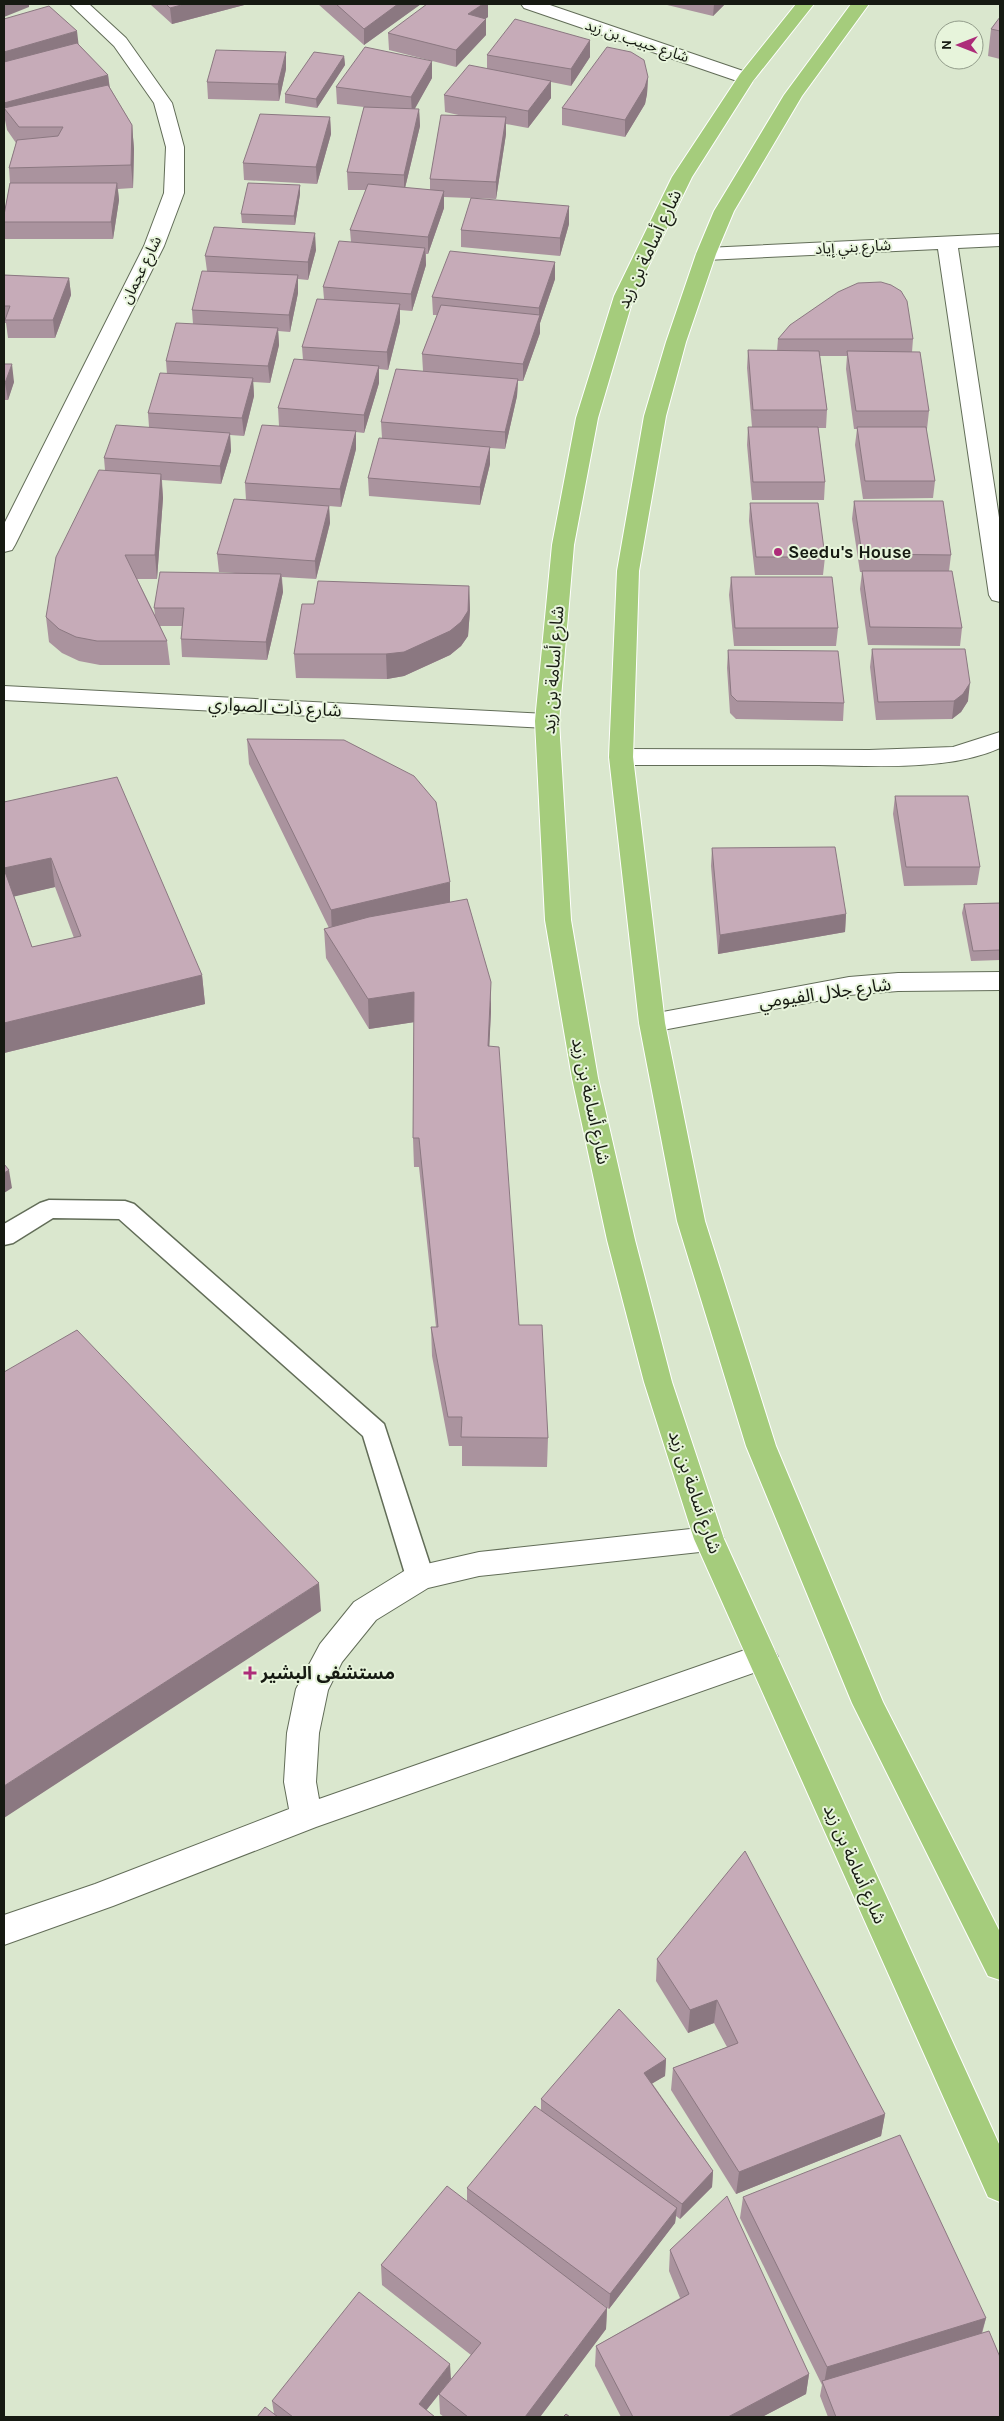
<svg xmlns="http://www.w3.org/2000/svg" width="1004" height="2421" font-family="Karla,'Noto Sans Arabic',sans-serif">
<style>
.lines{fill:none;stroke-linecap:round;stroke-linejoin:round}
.lane-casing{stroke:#626d58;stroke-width:3}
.street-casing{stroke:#626d58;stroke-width:2}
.highway-casing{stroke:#fff;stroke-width:2}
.lane{fill:#fff;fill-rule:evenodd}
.street{fill:#fff;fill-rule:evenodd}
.highway{fill:#a5cc7c;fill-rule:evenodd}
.wall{fill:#aa939e;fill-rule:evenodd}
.shaded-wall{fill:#8b7881}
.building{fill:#c6abb8;stroke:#8b7881}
.poi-dot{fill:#ad2c79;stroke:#e7f4db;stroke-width:2}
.labels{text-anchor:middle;stroke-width:4;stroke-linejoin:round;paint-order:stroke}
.far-street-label{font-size:15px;fill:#161a12;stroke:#e7f4db}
.street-label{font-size:18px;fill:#161a12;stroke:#e7f4db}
.poi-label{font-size:18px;font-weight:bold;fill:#161a12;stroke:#e7f4db;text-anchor:start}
</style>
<rect width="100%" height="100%" fill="#dae7ce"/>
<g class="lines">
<defs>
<path id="lane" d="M49 1200 125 1201 134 1204 384 1424 434 1577 430 1585 420 1588 410 1585 406 1577 363 1436 119 1219 53 1218 13 1243 4 1245V1224L40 1203Z"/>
<path id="street" d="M70 4H89L126 38 172 103 184 147V193L164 246 15 545 12 550 4 552V524L144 246 164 193 166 147 154 103 114 46Z
M521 4H547L752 74 755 78 752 82H740L524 8Z
M1000 234V246L958 248 1000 524V602L992 600 989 595 938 249 706 260 699 258 696 254 699 250 706 248Z
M4 686 547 714 555 716 559 721 555 726 547 728 4 700Z
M1000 732V748C949 771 876 766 819 765 753 765 687 765 621 765L613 762 609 757 613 752 621 749 869 750 953 747Z
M1000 972V990L898 991 849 995 652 1032 643 1029 639 1023 643 1017 652 1014 849 977 898 973Z
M709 1527 720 1530 724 1539 720 1548 709 1551 479 1576 428 1588 376 1620 342 1662 328 1690 319 1733 316 1782 319 1799 762 1644 773 1648 778 1657 773 1666 316 1827 113 1906 4 1945V1915L95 1884 289 1809 284 1782 287 1733 296 1689 320 1644 354 1602 409 1568 479 1552Z"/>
<path id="highway" d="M796 4H814L753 81 692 177 634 296 598 418 574 545 559 721 571 920 598 1078 635 1240 672 1382 724 1539 1000 2146V2202L988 2197 694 1539 644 1382 607 1240 572 1078 545 920 535 721 552 545 576 418 614 296 672 177 740 74Z
M851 4H869L802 96 734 211 716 254 686 342 666 416 639 571 633 757 665 1023 705 1221 776 1446 883 1702 1000 1932V1980L988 1976 852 1703 746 1446 677 1221 639 1023 609 757 617 571 644 416 666 342 696 254 714 211 784 95Z"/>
</defs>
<use href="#lane" class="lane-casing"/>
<use href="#street" class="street-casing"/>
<use href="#highway" class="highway-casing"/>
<use href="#lane" class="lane"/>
<use href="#street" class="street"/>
<use href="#highway" class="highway"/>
</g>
<path class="wall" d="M151 4H248L172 24 151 5Z
M318 4H421L364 45Z
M663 4H725L713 16Z
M488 17 485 19 486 35 456 67 389 50 388 33Z
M1000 17V59L988 56 991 29Z
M4 19 79 45 108 75 110 88 132 125 134 149 133 188 118 189 119 200 113 239H4V215L10 183 9 168 16 143 7 130 5 120 4 121Z
M590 40V57L571 86 551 82V98L528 128 506 124V134L496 199 444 197V208L428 254H426V265L412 311 400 310V322L388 370 379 369V383L364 433 356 432V449L341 507 329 506 330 523 316 579 282 577 283 592 267 660 182 657 181 639 182 626H160L167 641 170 665H100L79 661 62 653 49 642 46 617 105 470 104 458 149 427 148 413 167 374 166 361 193 324 192 310 207 271 205 256 316 250 308 280 298 279V293L290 332 278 331 279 345 270 383 253 382 254 396 244 436 230 435 231 451 221 484 162 480 163 498 157 579H137L155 615 154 608 235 573 219 572 217 554 246 500 245 483 279 426 278 408 303 360 302 347 324 299 323 287 351 242 350 230 366 190H348L347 172 364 107 337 104 336 87 432 78 414 109H419L420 126 405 188 430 190V179L463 116 445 112 444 95 487 69V55Z
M344 56 345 65 317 108 285 103V94Z
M286 69 279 101 208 99 207 82Z
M648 77 647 94 645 104 625 137 562 125V108Z
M330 117 331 134 317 184 244 180 243 163Z
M300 185V194L295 225 242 223 241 214Z
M569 206V224L560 256 461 247V230Z
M555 262V279L540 323V333L523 381H518L517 396 505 449 490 448V464L480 505 369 496 368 478 382 438 381 422 423 371 422 354 437 315H433L432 297Z
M4 275 69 278 71 295 55 338H8L6 323H4Z
M778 339H913L912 352 929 411 927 429H926L935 481 933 498 863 499 855 445 857 429H854L846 369 847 356H820L827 410 826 428H818L825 482 824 500H752L747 445 748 427H752L747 368 748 350 777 351Z
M4 364 14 382 8 400H4Z
M854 501 951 555 949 571 962 628 960 646 868 645 860 589 862 572H860L852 519Z
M750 503 825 557 823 575H755L749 521Z
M731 577 838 628 836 646H734L729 595Z
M469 586 470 610 468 636 461 646 450 655 404 676 387 679 296 678 294 654 314 604Z
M872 649 968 701 961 712 952 719 876 720 870 667Z
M728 650 844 703 843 721 736 719 730 713 727 668Z
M247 739 450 902 491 1011 489 1046 519 1325 548 1438 547 1467 462 1466V1446H449L432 1356 431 1327H436L419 1167H414L413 1138 414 1022 369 1029 326 958 324 929 329 928 249 764Z
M895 796 980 867 977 885 904 886 893 814Z
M4 802 202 975 205 1004 4 1053ZM55 887 74 938 32 947 14 896Z
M712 848 846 914 845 932 718 954 711 866Z
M1000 903V960L971 961 962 913 964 904Z
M657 1959 885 2114 881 2136 736 2194 671 2090 673 2068 727 2047 714 2023 688 2033 656 1981Z
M666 2059 665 2076 652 2083 713 2171 712 2187 680 2219 676 2216 675 2223 609 2309 567 2278 607 2308 606 2329 540 2417H444L440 2414 439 2394 471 2355 382 2285 381 2265 467 2202V2188L541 2110V2099Z
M743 2197 986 2318 982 2334 1000 2417H828L820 2396 822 2385 740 2218Z
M670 2250 809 2374 806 2394 762 2417H621L595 2366 596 2346 680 2298 669 2271Z
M451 2379 426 2410 435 2417H257L274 2414 272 2401Z"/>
<path class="shaded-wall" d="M4 4H29V7L4 17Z
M185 4H248L172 24 170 8Z
M398 4H421L364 45V29Z
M483 4H488V17L468 31V14Z
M714 4H725L713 16Z
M486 19V35L456 67V50Z
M77 31 79 48 4 70V52Z
M590 40V57L571 86V69Z
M286 52V69L279 101 278 84Z
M344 56 345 65 317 108 316 99Z
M432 61V78L412 114 411 97Z
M108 75 110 92 4 108V103Z
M648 77 647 94 645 104 625 137V120Z
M551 81V98L528 128V111Z
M4 108 5 120 4 121Z
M419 109 420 126 404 192V175Z
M330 117 331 134 317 184 316 167Z
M506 117V134L496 199V182Z
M132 125 134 149 133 188 131 165Z
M117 183 119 200 113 239 111 222Z
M300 185V194L295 225 294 216Z
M444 191V208L428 254V237Z
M569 206V224L560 256V238Z
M315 233 316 250 308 280V262Z
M425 248 426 265 412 311 411 294Z
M555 262V279L540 323V333L523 381V364L539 318V308Z
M298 275V293L290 332 289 315Z
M69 278 71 295 55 338 53 320Z
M400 304V322L388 370 387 352Z
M278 328 279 345 270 383 268 366Z
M12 364 14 382 8 400 5 383Z
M379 366V383L364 433V415Z
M253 378 254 396 244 436 242 418Z
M518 379 517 396 505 449V432Z
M356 431V449L341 507 340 489Z
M230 433 231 451 221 484 220 466Z
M490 447V464L480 505V487Z
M161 474 163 498 157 579 155 555Z
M329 506 330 523 316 579 315 561Z
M281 574 283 592 267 660 266 642Z
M469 586 470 610 468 636 461 646 450 655 404 676 387 679 386 654Z
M970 683 968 701 961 712 952 719 954 701Z
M51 858 55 887 8 898 4 868Z
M450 882V907L332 935 331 910Z
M846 914 845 932 718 954 720 935Z
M202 975 205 1004 4 1053V1023Z
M491 982V1011L488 1075V1046Z
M414 992 415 1022 369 1029 368 999Z
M9 1170 12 1188 4 1193V1173Z
M319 1583 321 1611 4 1818V1786Z
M717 2000 714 2023 688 2033 690 2010Z
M666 2059 665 2076 643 2089 644 2073Z
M885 2114 881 2136 736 2194 739 2172Z
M713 2171 712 2187 680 2219 682 2204Z
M677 2208 675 2223 609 2309 610 2294Z
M607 2308 606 2329 540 2417H525Z
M986 2318 980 2338 824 2384 827 2367Z
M450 2364 451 2379 421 2417 419 2404Z
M809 2374 806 2394 762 2417H728Z"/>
<path class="building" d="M166 4H185L170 8Z
M336 4H398L364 29Z
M427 4H483L468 14 486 19 456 50 388 33Z
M49 6 77 31 4 52V19Z
M1000 17V31L991 29Z
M515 19 590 40 571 69 487 55Z
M77 43 108 75 4 103V62Z
M365 47 432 61 411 97 336 87Z
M607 47 631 52 644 60 648 77 645 87 625 120 562 108Z
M216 50 286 52 278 84 207 82Z
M314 52 344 56 316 99 285 94Z
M469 65 551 81 528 111 444 95Z
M108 85 132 125 131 165 9 168 17 140 58 136 63 127H19L4 108Z
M364 107 419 109 404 175 347 172Z
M260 114 330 117 316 167 243 163Z
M441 115 506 117 496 182 430 179Z
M10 183H117L111 222H4V215Z
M248 183 300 185 294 216 241 214Z
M368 184 444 191 428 237 350 230Z
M471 198 569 206 560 238 461 230Z
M214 227 315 233 308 262 205 256Z
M339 241 425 248 411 294 323 287Z
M450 251 555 262 539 308 432 297Z
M202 271 298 275 289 315 192 310Z
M4 275 69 278 53 320H5L10 306H4Z
M881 282 891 285 901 291 907 301 913 339H778L790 325 838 292 858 283Z
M317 299 400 304 387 352 302 347Z
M441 305 540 315 523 364 422 354Z
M176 323 278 328 268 366 166 361Z
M748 350 819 351 827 410H753Z
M847 351 920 352 929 411H856Z
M294 359 379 366 364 415 278 408Z
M4 364H12L5 383 4 382Z
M396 369 518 379 505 432 381 422Z
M160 373 253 378 242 418 148 413Z
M116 425 230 433 220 466 104 458Z
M262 425 356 431 340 489 245 483Z
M748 427H818L825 482H753Z
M857 427H926L935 481H865Z
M379 438 490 447 480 487 368 478Z
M99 470 161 474 155 555H125L167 641H97L76 637 59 629 46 617 56 557Z
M234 499 329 506 315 561 217 554Z
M854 501H943L951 555 862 554Z
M750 503H818L825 557H756Z
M862 571H952L962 628 870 627Z
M160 572 281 574 266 642 181 639 184 608H154Z
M731 577H832L838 628H735Z
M318 581 469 586 468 611 461 622 450 631 404 652 386 654H294L302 604H314Z
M872 649H965L970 683 963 694 954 701 878 702Z
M728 650 838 651 844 703 737 701 731 695Z
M247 739 344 740 414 776 436 802 450 882 331 910Z
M117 777 202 975 4 1023V869L32 947 81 936 51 858 4 868V802Z
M895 796H968L980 867H906Z
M835 847 846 914 720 935 712 848Z
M467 899 491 982 488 1046 499 1047 519 1325H542L548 1438 461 1437 462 1417H448L431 1327H438L419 1138H413L414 992 368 999 324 929 369 917Z
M1000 903V950L973 951 964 904Z
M4 1164 9 1170 4 1173Z
M77 1330 319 1583 4 1786V1372Z
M745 1851 885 2114 739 2172 673 2068 738 2043 717 2000 690 2010 657 1959Z
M619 2009 666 2059 644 2073 713 2171 682 2204 541 2099Z
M535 2106 677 2208 610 2294 467 2188Z
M900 2135 986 2318 827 2367 743 2197Z
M447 2186 607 2308 525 2417H468L439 2394 481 2343 381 2265Z
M727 2196 809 2374 728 2417H633L596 2346 689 2294 670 2250Z
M359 2292 450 2364 419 2404 435 2417H293L272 2401Z
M989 2331 1000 2357V2417H836L822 2381Z
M265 2407 278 2417H257Z
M566 2414 570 2417H563Z"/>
<g class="poi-dot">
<circle cx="778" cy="552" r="5"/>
<path d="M247.5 1665.5h5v5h5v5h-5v5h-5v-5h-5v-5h5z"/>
</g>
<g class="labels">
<g class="far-street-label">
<text transform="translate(637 41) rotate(18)" y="5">شارع حبيب بن زيد</text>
<text transform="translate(853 247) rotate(-3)" y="5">شارع بني إياد</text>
<text transform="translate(141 270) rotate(-64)" y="5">شارع عجمان</text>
</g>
<g class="street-label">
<text transform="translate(649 249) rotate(-65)" y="6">شارع أسامة بن زيد</text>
<text transform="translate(553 670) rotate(-86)" y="6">شارع أسامة بن زيد</text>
<text transform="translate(275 707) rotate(3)" y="6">شارع ذات الصواري</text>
<text transform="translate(825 993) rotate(-8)" y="6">شارع جلال الفيومي</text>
<text transform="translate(591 1101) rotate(78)" y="6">شارع أسامة بن زيد</text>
<text transform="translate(695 1492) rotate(71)" y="6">شارع أسامة بن زيد</text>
<text transform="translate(855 1864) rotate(66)" y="6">شارع أسامة بن زيد</text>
</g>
<g class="poi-label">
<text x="788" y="558">Seedu's House</text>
<text x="261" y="1679">مستشفى البشير</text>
</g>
</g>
<rect width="1004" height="2421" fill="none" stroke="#161a12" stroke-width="10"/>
<g transform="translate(959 45) rotate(270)"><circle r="24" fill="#e7f4db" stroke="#939d8b"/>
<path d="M0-4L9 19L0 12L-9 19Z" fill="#ad2c79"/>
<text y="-8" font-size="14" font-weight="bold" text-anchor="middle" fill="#161a12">N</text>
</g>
</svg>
